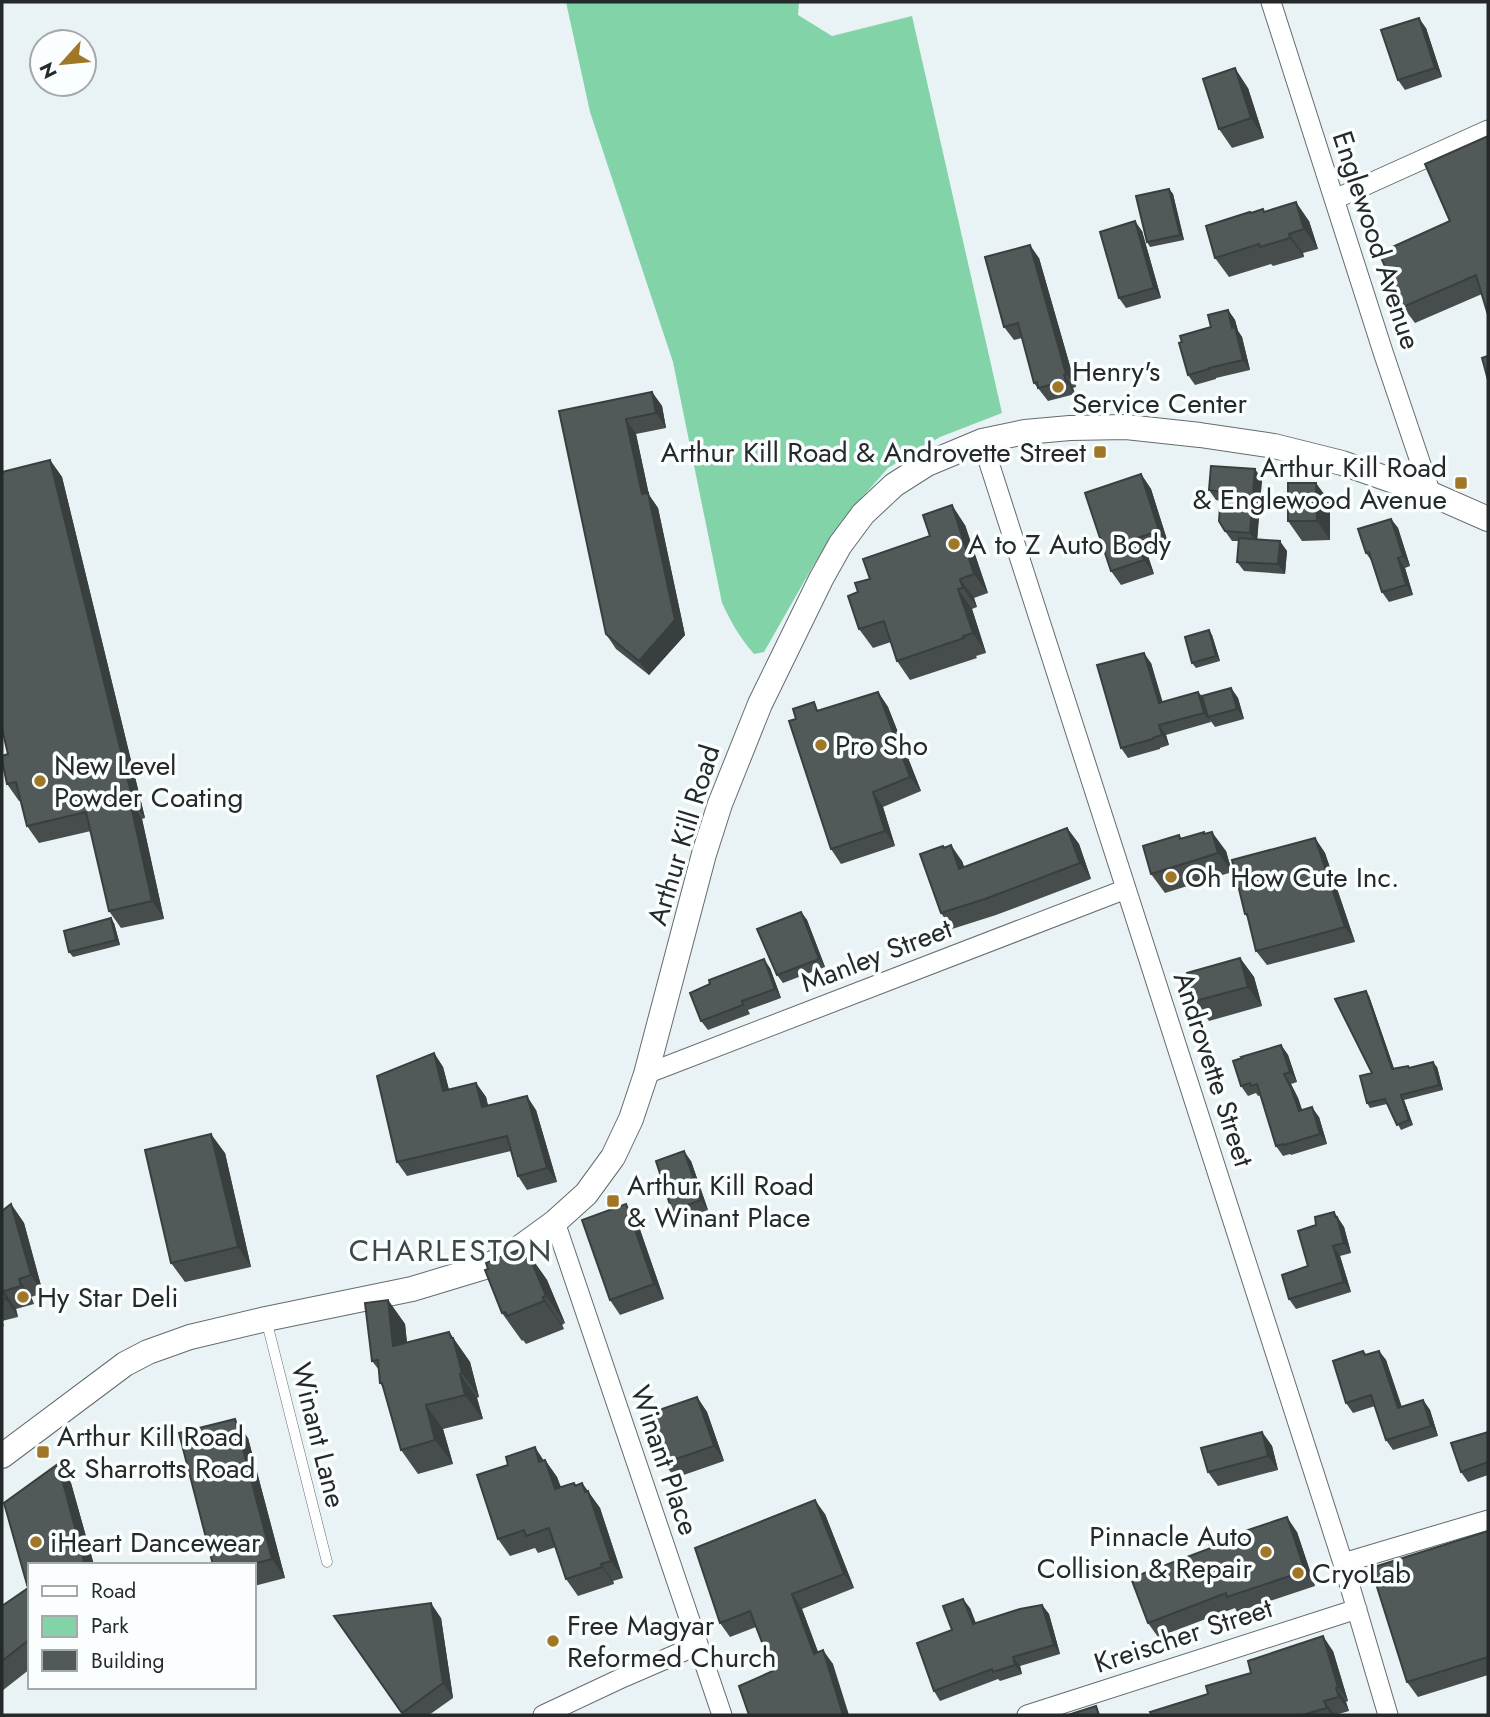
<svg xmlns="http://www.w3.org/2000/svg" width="1490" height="1717" font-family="Jost,sans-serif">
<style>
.green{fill:#83d3a9}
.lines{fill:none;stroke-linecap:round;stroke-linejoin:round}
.service-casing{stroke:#646c6e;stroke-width:11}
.minor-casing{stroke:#646c6e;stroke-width:21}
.tertiary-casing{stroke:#646c6e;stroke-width:26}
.service{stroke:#fff;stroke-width:10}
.minor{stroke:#fff;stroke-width:19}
.tertiary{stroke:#fff;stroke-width:24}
.wall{fill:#464d4c}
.shaded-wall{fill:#393f3e}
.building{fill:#515a58;stroke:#393f3e;stroke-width:2}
.poi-dot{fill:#a07726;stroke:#fafeff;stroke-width:2.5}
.labels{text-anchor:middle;stroke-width:7;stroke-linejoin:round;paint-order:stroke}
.street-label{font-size:28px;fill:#252929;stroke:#fafeff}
.poi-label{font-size:28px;fill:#252929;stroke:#fafeff;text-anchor:start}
.neighbourhood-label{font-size:30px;letter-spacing:2px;fill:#3f4748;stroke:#fafeff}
</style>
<rect width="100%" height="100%" fill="#e9f2f4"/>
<path class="green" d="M566 2H799L798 15 832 36 912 16 1002 413 940 437 888 468 844 518 813 566 764 652 754 654C740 638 731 622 722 603L673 362 590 112Z"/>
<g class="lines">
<defs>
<path id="service" d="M266 1319 327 1562"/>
<path id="minor" d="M1271 2 1384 355 1431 494
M1335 199 1488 130
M982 441 1343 1563 1388 1715
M646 1074 1126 889
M555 1222 722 1715
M1343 1563 1488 1520
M543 1715 624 1677 698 1645
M1027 1715 1357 1609"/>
<path id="tertiary" d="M2 1456 125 1364 148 1352 190 1337 266 1319 412 1289 488 1266 522 1246 555 1222 586 1194 613 1157 631 1119 646 1074 704 854 720 804 760 704 821 579 840 545 863 514 894 485 927 464 982 441 1025 432 1070 428 1126 427 1200 435 1274 446 1342 463 1431 494 1488 519"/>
</defs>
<use href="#service" class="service-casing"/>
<use href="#minor" class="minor-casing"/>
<use href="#tertiary" class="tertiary-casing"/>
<use href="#service" class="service"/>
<use href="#minor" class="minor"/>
<use href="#tertiary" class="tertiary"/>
</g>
<path class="wall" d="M1426 28 1442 77 1405 90 1398 80Z
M1248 88 1264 138 1232 148 1219 129Z
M1488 136 1482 294 1415 323 1403 307 1450 221Z
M1169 189 1173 194 1184 240 1150 247 1147 242Z
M1265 212 1309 221 1318 249 1303 253 1304 257 1273 266 1271 264 1229 277 1215 258 1251 213Z
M1142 231 1161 298 1126 308 1119 298Z
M1039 258 1076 387 1073 388 1075 394 1048 401 1034 383 1022 338 1014 340 1004 327Z
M1228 310 1235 320 1238 331 1242 337 1250 370 1216 378V379L1195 385 1188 375 1211 327Z
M652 392 662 406 666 428 636 434 649 495 658 508 685 635 649 675 616 649 606 634 559 411Z
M50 460 62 477 145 818 142 819 164 919 121 928 109 911 91 831 39 843 27 826 21 801H19L7 784 8 754Z
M1141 474 1151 489 1169 546 1147 553 1154 574 1121 585 1111 571Z
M1262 479 1257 539 1287 551 1285 574 1244 571 1237 562 1239 541H1232L1225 531 1220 501 1216 500 1209 490Z
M1330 502V540L1302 541 1288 521Z
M1391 519 1398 528 1410 566 1405 568 1413 595 1389 602 1382 592 1373 563 1366 553Z
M965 525 988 593 974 598 977 607 972 609 986 653 976 656 977 658 910 680 897 661 891 642 873 648 859 629 858 592 870 579Z
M1212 635 1220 661 1196 668 1192 663Z
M1151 663 1162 702 1198 692 1202 696 1231 688 1238 698 1244 719 1215 727 1210 720 1211 722 1166 735 1169 745 1160 748V749L1128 758 1121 748Z
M878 692 888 707 921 791 883 807 895 846 841 864 831 849 820 710Z
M1067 828 1079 844 1091 879 996 915 952 929 941 913 945 848 962 861 964 867Z
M1205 834 1226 851 1232 872 1165 893 1151 874 1179 835 1182 839Z
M1315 838 1325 853 1355 942 1267 965 1256 951 1248 918 1245 914Z
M801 912 807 920 825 967 783 983 777 975Z
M114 923 120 945 73 957 69 952Z
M1240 958 1254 977 1262 1006 1209 1021 1195 1001Z
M770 968 781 998 748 1010 750 1014 708 1030 701 1021Z
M1369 996 1394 1069 1408 1066 1410 1068 1437 1067 1443 1090 1404 1100 1413 1125 1401 1130 1387 1104 1370 1108 1367 1103 1372 1073Z
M1281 1045 1288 1055 1297 1082 1291 1084 1298 1098 1302 1110 1319 1117 1327 1144 1291 1155 1290 1154 1283 1156 1276 1146 1261 1095 1258 1096 1256 1093 1248 1096 1241 1086Z
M434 1053 443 1067 449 1090 476 1083 486 1097 488 1106 536 1110 557 1182 527 1190 518 1176 511 1151 407 1176 397 1162Z
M225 1153 251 1267 185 1282 171 1263Z
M691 1161 708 1210 679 1220 672 1211Z
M11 1204 24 1223 43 1293 31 1297 34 1304 16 1309 18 1317 2 1321 4 1326 2 1327V1211Z
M626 1204 636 1218 664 1299 620 1315 610 1300Z
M1334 1212 1344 1227 1351 1253 1340 1256 1351 1292 1296 1309 1289 1299 1308 1266Z
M527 1253H528L547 1280 565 1323 562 1325 564 1329 526 1344 523 1340 522 1341 502 1313Z
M388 1300 405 1324 407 1343 449 1332 470 1362 479 1397 477 1398 483 1419 443 1429 453 1464 418 1474 401 1450 384 1389 380 1383 379 1370 372 1361Z
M1363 1351 1366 1355 1379 1351 1386 1360 1402 1407 1423 1400 1430 1410 1438 1436 1393 1450 1386 1440 1375 1406 1353 1413 1346 1403Z
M697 1397 707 1412 724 1461 675 1478 664 1463Z
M1262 1432 1272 1446 1278 1470 1218 1486 1208 1472Z
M1488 1432V1475L1468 1482 1461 1472Z
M248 1438 285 1578 254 1586V1565H213Z
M544 1460H545L557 1477 561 1487 576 1485 582 1483 600 1508 623 1578 613 1581 614 1584 578 1596 566 1579 556 1547 538 1553 535 1548 510 1556 498 1539Z
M58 1464 71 1483 94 1565H30V1669L2 1691V1606L28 1588 4 1503Z
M825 1514 854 1588 802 1609 818 1652 833 1664 773 1671 756 1627 730 1637 720 1623Z
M1488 1531V1675L1418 1697 1407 1682Z
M1297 1532 1315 1586 1237 1612 1235 1608 1158 1637 1148 1623Z
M1042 1605 1049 1614 1060 1654 1020 1666 1022 1674 1000 1681 998 1679 940 1701 934 1691 952 1630 970 1608 976 1623Z
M334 1616 441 1618 453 1698 429 1715H403Z
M1333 1651 1348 1701 1346 1702 1349 1711 1335 1715H1152L1208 1694Z"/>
<path class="shaded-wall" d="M1419 18 1426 28 1442 77 1435 68Z
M1235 68 1248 88 1264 138 1251 118Z
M1169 189 1173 194 1184 240 1180 235Z
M1296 202 1309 221 1318 249 1304 229Z
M1135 221 1142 231 1161 298 1154 288Z
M1289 234 1303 253 1304 257 1290 238Z
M1030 245 1039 258 1076 387 1066 374Z
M1228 310 1235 320 1238 331 1242 337 1250 370 1243 360 1232 328Z
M1064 375 1073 388 1075 394 1066 381Z
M652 392 662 406 666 428 656 413Z
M626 419 636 434 649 495 658 508 685 635 649 675 639 661 642 494Z
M50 460 62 477 145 818 133 801Z
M1255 469 1262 479 1257 543 1250 533Z
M1141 474 1151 489 1169 546 1159 531Z
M1316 483 1330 502V540L1317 521Z
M952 505 965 525 988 593 974 574Z
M1391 519 1398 528 1410 566 1403 556Z
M1137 538 1147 553 1154 574 1144 560Z
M1280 541 1287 551 1285 574 1278 564Z
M1398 558 1405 568 1413 595 1406 585Z
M960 579 974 598 977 607 963 588Z
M958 589 972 609 986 653 973 633Z
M1209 630 1212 635 1220 661 1216 656Z
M1144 653 1151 663 1166 713 1159 703Z
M1231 688 1238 698 1244 719 1237 709Z
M878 692 888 707 921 791 910 777Z
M1198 692 1205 702 1208 717 1211 722 1204 713Z
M1159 725 1166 735 1169 745 1162 735Z
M873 792 883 807 895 846 885 831Z
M130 801 142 819 164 919 152 901Z
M1067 828 1079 844 1091 879 1080 863Z
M1212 832 1226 851 1232 872 1218 853Z
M1315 838 1325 853 1355 942 1345 927Z
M951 845 962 861 971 885 959 869Z
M801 912 807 920 825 967 819 959Z
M111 918 114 923 120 945 116 940Z
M1240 958 1254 977 1262 1006 1248 987Z
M764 959 770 968 781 998 775 989Z
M1366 991 1369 996 1396 1074 1392 1069Z
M1281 1045 1288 1055 1297 1082 1290 1072Z
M434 1053 443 1067 453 1105 443 1091Z
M1433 1062 1437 1067 1443 1090 1439 1085Z
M1284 1074 1291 1084 1298 1098 1306 1121 1299 1111Z
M476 1083 486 1097 492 1121 482 1107Z
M1401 1095 1404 1100 1413 1125 1409 1120Z
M527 1096 536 1110 557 1182 547 1168Z
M1312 1107 1319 1117 1327 1144 1320 1134Z
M211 1134 225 1153 251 1267 238 1247Z
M684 1151 691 1161 708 1210 701 1200Z
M11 1204 24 1223 43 1293 31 1275Z
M626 1204 636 1218 664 1299 654 1284Z
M1334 1212 1344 1227 1351 1253 1344 1243Z
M1333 1246 1340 1256 1351 1292 1344 1282Z
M523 1248 530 1258 528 1253 547 1280 565 1323 546 1296Z
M19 1279 31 1297 34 1304 21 1286Z
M4 1291 16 1309 18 1317 6 1299Z
M543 1297 562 1325 564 1329 544 1301Z
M388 1300 405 1324 410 1371 393 1346Z
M449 1332 470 1362 479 1397 462 1373Z
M1379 1351 1386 1360 1405 1418 1398 1408Z
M460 1374 477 1398 483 1419 465 1395Z
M697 1397 707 1412 724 1461 714 1446Z
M1423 1400 1430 1410 1438 1436 1431 1426Z
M426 1405 443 1429 453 1464 435 1440Z
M235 1419 248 1438 285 1578 272 1559Z
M1262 1432 1272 1446 1278 1470 1268 1456Z
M535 1447 546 1464 539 1462Z
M545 1460 557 1477 567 1506 555 1489Z
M58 1464 71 1483 94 1565H85Z
M582 1483 600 1508 623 1578 611 1561Z
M815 1500 825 1514 854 1588 844 1574Z
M1287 1517 1297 1532 1315 1586 1305 1571Z
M601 1564 613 1581 614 1584 602 1567Z
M792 1594 802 1609 824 1668 814 1654Z
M963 1599 970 1608 979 1633 973 1624Z
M431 1603 441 1618 453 1698 443 1683Z
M1042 1605 1049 1614 1060 1654 1054 1645Z
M1323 1636 1333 1651 1348 1701 1338 1687Z
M823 1650 833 1664 849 1715H843Z
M1013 1657 1020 1666 1022 1674 1015 1665Z
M1336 1688 1346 1702 1349 1711 1339 1697Z
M1324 1701 1335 1715H1332L1327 1708Z"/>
<path class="building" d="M1419 18 1435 68 1398 80 1381 30Z
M1235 68 1251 118 1219 129 1203 79Z
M1488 136V315L1476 275 1403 307 1379 253 1450 221 1425 164Z
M1169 189 1180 235 1147 242 1136 196Z
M1296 202 1304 229 1289 234 1290 238 1260 247 1259 244 1215 258 1206 226 1250 212 1251 213 1263 209 1264 212Z
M1135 221 1154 288 1119 298 1100 232Z
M1030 245 1066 374 1064 375 1066 381 1038 388 1037 382 1034 383 1018 323 1004 327 985 257Z
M1228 310 1232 328 1235 327 1243 360 1209 368V369L1188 375 1179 343 1182 342 1180 336 1211 327 1208 315Z
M1488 356V380L1482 358Z
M652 392 656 413 626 419 642 494 648 493 675 620 639 661 606 634 559 411Z
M50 460 133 801H130L152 901 109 911 86 812 27 826 16 782 7 784 2 760V756L8 754 2 729V472Z
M1211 466 1255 469 1250 533 1225 531 1219 521 1221 492 1209 490Z
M1141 474 1159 531 1137 538 1144 560 1111 571 1085 493Z
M1288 483H1316L1317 521H1288Z
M952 505 974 574 960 579 963 588 958 589 973 633 963 636 964 638 897 661 884 621 859 629 848 596 858 592 855 583 870 579 863 559 930 536 923 515Z
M1391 519 1403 556 1398 558 1406 585 1382 592 1369 552 1366 553 1358 529Z
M1239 538 1280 541 1278 564 1237 562Z
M1209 630 1216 656 1192 663 1185 637Z
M1144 653 1159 703 1198 692 1204 713 1159 725 1162 735 1153 738V739L1121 748 1097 665Z
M1231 688 1237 709 1208 717 1202 696Z
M878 692 910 777 873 792 885 831 831 849 789 721 796 719 793 709 814 702 817 711Z
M1067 828 1080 863 985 899 941 913 920 854 943 846 944 848 951 845 959 869Z
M1204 832V834L1212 832 1218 853 1151 874 1143 846 1179 835 1180 839Z
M1315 838 1345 927 1256 951 1247 914H1245L1232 860Z
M801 912 819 959 777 975 757 929Z
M111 918 116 940 69 952 64 931Z
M1240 958 1248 987 1195 1001 1187 973Z
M764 959 775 989 742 1001 743 1005 701 1021 690 993 710 984 709 980Z
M1366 991 1392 1069 1408 1066 1409 1068 1433 1062 1439 1085 1401 1095 1409 1120 1397 1125 1385 1099 1367 1103 1360 1076 1372 1073 1335 999Z
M1281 1045 1290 1072 1284 1074 1291 1088 1299 1111 1312 1107 1320 1134 1284 1145 1283 1144 1276 1146 1257 1084 1251 1086 1250 1083 1241 1086 1233 1061 1242 1058 1241 1057Z
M434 1053 443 1091 476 1083 482 1107 527 1096 547 1168 518 1176 507 1136 397 1162 377 1076Z
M211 1134 238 1247 171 1263 145 1150Z
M684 1151 701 1200 672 1211 656 1161Z
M11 1204 31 1275 19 1279 21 1286 4 1291 6 1299 2 1300V1211Z
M626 1204 654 1284 610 1300 582 1220Z
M1334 1212 1335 1217H1337L1344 1243 1333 1246 1344 1282 1289 1299 1282 1275 1308 1266 1298 1231 1316 1225 1315 1217Z
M523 1248 525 1254 528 1253 546 1296 543 1297 544 1301 507 1316 505 1312 502 1313 485 1270 488 1269 486 1263Z
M388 1300 393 1346 449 1332 451 1338H453L462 1373 460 1374 465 1395 426 1405 435 1440 401 1450 382 1383H380L378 1360 372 1361 365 1303Z
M1363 1351 1365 1355 1379 1351 1398 1408 1423 1400 1431 1426 1386 1440 1371 1395 1346 1403 1333 1361Z
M697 1397 714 1446 664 1463 647 1414Z
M235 1419 272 1559 249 1565H213L179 1433Z
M1262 1432 1268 1456 1208 1472 1201 1448Z
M1488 1432V1462L1461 1472 1451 1443Z
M535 1447 539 1462 545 1460 555 1489 574 1483 575 1486 582 1483 585 1492 588 1491 611 1561 601 1564 602 1567 566 1579 549 1528 526 1536 524 1530 498 1539 477 1475 508 1465 506 1457Z
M58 1464 85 1565H30V1639L2 1661V1606L28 1588 4 1503Z
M815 1500 844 1574 792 1594 814 1654 823 1650 843 1715H749L739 1686 773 1671 750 1611 720 1623 695 1548Z
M1287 1517 1305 1571 1227 1597 1226 1593 1148 1623 1131 1578 1211 1548 1209 1543Z
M1488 1531V1657L1407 1682 1371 1568Z
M963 1599 973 1624 1020 1609 1042 1605 1054 1645 1013 1657 1015 1665 993 1672 992 1669 934 1691 917 1643 952 1630 943 1606Z
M431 1603 443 1683 402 1713 334 1616Z
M1323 1636 1338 1687 1336 1688 1339 1697 1324 1701 1327 1708 1302 1715H1152L1150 1712 1208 1694 1206 1686 1251 1673 1248 1661Z
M1096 1706 1099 1715H1068Z"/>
<g class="poi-dot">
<circle cx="1058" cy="387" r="7"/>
<rect x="1093" y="445" width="14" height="14" rx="3.5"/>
<rect x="1454" y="476" width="14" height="14" rx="3.5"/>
<circle cx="954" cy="544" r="7"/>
<circle cx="821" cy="745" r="7"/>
<circle cx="40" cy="781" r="7"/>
<circle cx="1171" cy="877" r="7"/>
<rect x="606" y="1194" width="14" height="14" rx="3.5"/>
<circle cx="23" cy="1297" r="7"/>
<rect x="36" y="1445" width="14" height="14" rx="3.5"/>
<circle cx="36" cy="1542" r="7"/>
<circle cx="1266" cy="1552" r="7"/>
<circle cx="1298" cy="1573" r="7"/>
<circle cx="553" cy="1641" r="7"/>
</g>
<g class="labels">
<g class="street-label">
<text transform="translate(1377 240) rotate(72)" y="10">Englewood Avenue</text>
<text transform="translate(683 835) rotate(-73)" y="10">Arthur Kill Road</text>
<text transform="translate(876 955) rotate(-21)" y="10">Manley Street</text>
<text transform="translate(1214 1069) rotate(72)" y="10">Androvette Street</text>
<text transform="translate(319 1435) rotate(76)" y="10">Winant Lane</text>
<text transform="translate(665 1460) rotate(71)" y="10">Winant Place</text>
<text transform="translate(1183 1635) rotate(-18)" y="10">Kreischer Street</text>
</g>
<g class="poi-label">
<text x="1072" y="381">Henry's<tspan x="1072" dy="32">Service Center</tspan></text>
<text x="1086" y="462" text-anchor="end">Arthur Kill Road &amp; Androvette Street</text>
<text x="1447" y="477" text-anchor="end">Arthur Kill Road<tspan x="1447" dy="32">&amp; Englewood Avenue</tspan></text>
<text x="968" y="554">A to Z Auto Body</text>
<text x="835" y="755">Pro Sho</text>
<text x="54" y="775">New Level<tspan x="54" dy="32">Powder Coating</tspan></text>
<text x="1185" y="887">Oh How Cute Inc.</text>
<text x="627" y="1195">Arthur Kill Road<tspan x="627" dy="32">&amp; Winant Place</tspan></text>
<text x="37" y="1307">Hy Star Deli</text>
<text x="57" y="1446">Arthur Kill Road<tspan x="57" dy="32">&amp; Sharrotts Road</tspan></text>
<text x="1252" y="1546" text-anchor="end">Pinnacle Auto<tspan x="1252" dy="32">Collision &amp; Repair</tspan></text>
<text x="50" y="1552">iHeart Dancewear</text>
<text x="1312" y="1583">CryoLab</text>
<text x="567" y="1635">Free Magyar<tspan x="567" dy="32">Reformed Church</tspan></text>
</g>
<g class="neighbourhood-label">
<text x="451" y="1261">CHARLESTON</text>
</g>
</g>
<rect width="1490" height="1717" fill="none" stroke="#252929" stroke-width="7"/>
<rect x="28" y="1563" width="228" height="126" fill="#fafeff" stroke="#a5a9a9" stroke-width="2"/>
<rect x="42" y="1586" width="35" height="10" fill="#ffffff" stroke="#a5a9a9" stroke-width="2"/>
<text x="91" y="1598" font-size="21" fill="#252929">Road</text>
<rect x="42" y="1616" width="35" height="21" fill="#83d3a9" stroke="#a5a9a9" stroke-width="2"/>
<text x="91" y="1633" font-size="21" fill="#252929">Park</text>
<rect x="42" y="1650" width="35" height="21" fill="#515a58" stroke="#a5a9a9" stroke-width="2"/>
<text x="91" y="1668" font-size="21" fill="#252929">Building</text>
<g transform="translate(63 63) rotate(243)"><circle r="33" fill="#fafeff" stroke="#a5a9a9" stroke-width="2"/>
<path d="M0-5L12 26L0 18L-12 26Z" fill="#a07726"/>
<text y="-10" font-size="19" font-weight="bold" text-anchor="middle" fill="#252929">N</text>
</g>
</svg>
